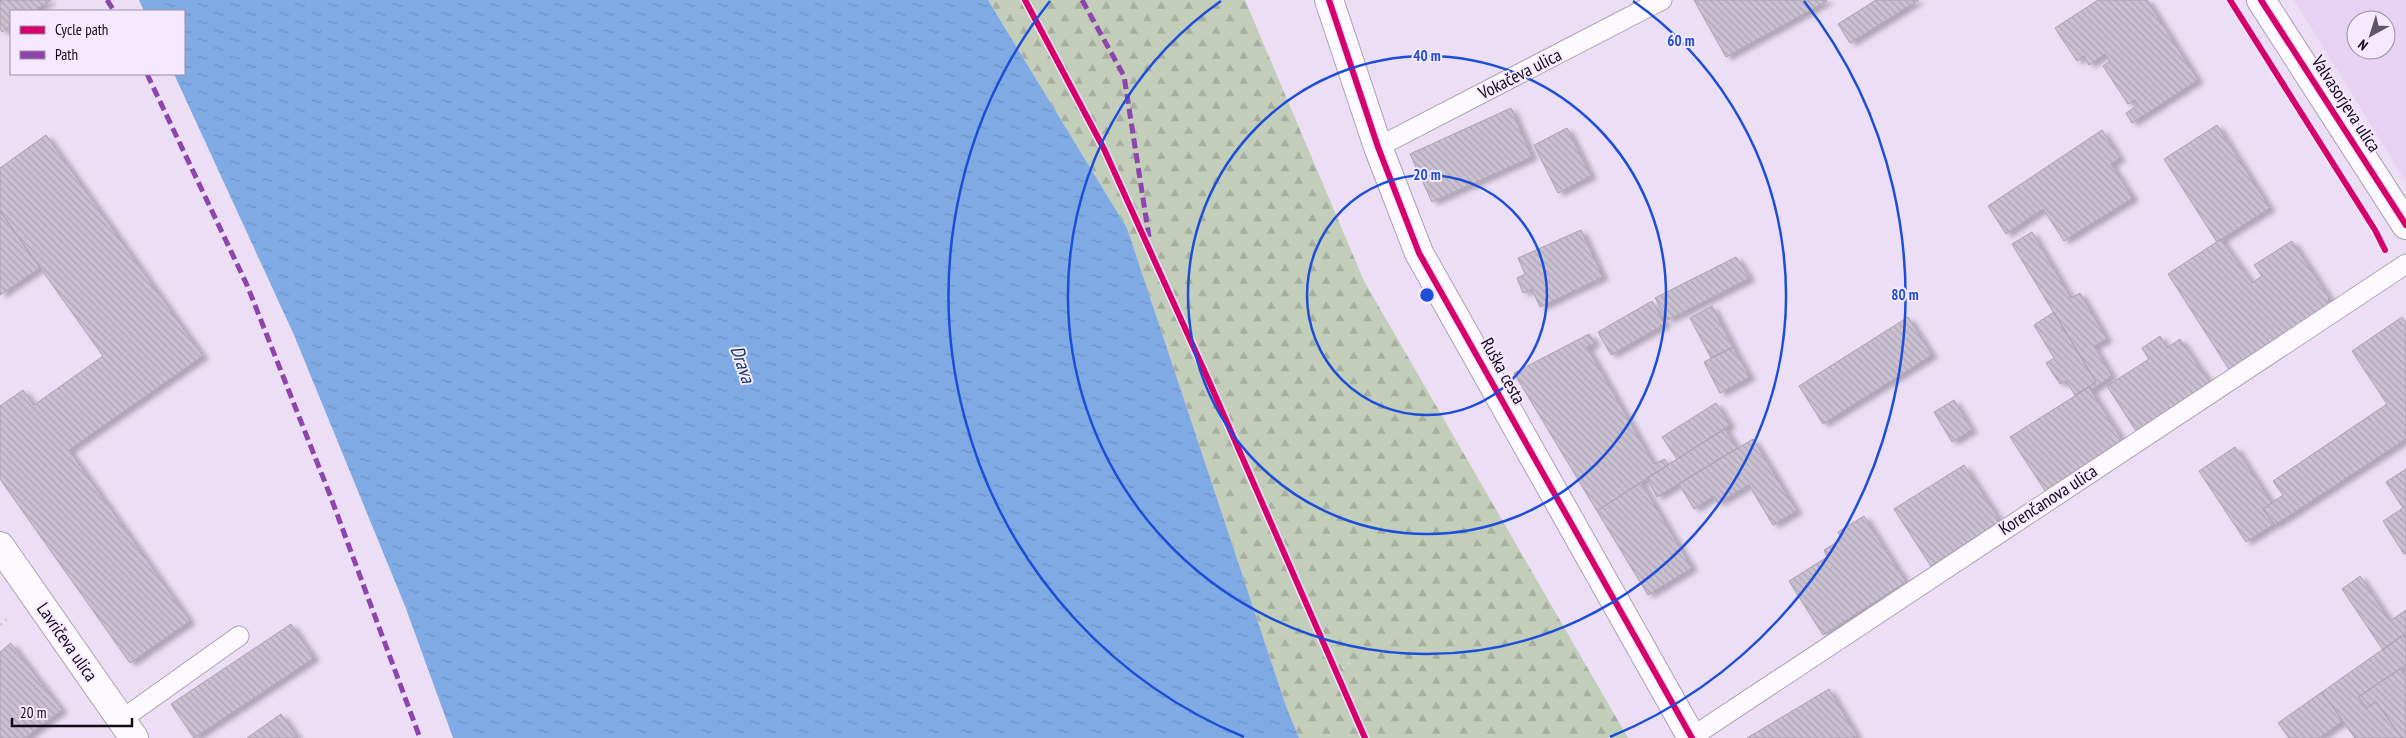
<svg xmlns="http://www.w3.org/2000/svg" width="2406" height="738" font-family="'PT Sans Narrow',sans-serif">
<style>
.built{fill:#e8d2f4;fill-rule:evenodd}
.forest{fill:url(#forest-firs)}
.water{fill:url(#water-ripples)}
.building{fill:url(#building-back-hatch);stroke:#aba1b1;filter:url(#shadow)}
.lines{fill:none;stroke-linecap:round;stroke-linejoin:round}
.lane-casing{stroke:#aba1b2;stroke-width:21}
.street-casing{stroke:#aba1b2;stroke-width:30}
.secondary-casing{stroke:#aba1b2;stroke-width:30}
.path{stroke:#d2cfd5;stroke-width:3;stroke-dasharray:2.5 4;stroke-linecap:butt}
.lane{stroke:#fcfafe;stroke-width:19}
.street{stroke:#fcfafe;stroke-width:28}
.secondary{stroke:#fcfafe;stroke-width:28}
.quiet{stroke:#8e44ad;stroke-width:5;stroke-dasharray:10 5;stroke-linecap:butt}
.cycleway-casing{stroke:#f6e8ff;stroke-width:9}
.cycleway{stroke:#d6006c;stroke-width:6}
.ring{fill:none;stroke:#1d4ed8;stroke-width:2.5}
.labels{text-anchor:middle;stroke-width:4;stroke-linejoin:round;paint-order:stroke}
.street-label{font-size:18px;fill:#120a17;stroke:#f6e8ff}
.water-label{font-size:19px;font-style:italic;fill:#093968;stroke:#f6e8ff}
.centre{fill:#1d4ed8;stroke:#f6e8ff;stroke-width:2.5}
.ring-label{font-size:15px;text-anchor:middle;font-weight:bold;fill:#1d4ed8;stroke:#f6e8ff;stroke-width:4;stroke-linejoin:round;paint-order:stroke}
</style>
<defs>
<pattern id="forest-firs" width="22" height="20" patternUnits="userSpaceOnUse" patternTransform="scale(1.25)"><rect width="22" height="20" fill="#c2cdba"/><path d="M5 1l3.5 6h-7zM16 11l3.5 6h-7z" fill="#a6af9f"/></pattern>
<pattern id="water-ripples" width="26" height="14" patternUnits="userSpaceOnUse" patternTransform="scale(1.25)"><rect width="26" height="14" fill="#80aae4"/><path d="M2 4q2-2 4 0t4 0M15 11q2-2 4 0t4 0" fill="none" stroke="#6e91c3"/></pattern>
<pattern id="building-back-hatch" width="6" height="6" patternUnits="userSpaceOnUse" patternTransform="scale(1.25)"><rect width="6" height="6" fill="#cac0d1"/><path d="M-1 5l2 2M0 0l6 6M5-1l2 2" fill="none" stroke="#aca4b3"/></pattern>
<filter id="shadow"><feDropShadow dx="5.5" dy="3" stdDeviation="2.5" flood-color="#0004"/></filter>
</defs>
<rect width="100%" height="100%" fill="#ecdff5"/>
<path class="built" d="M2294 0H2406V182ZM2356 20H2386V50H2356Z"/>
<path class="forest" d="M988 0H1245L1364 281 1628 738H1299L1286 706 1127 228Z"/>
<path class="water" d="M139 0H988L1127 228 1286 706 1299 738H453L405 606 294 335 174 74H184V11H144Z"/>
<path class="building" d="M0 0H51L34 11H11V26L2 32 0 29Z
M1694 0H1826L1827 1 1726 57Z
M1876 0H1919L1850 43 1838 24Z
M2098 0H2147L2198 80 2132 123 2126 113 2138 105 2135 100 2128 104 2103 66 2110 61 2105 54 2089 65 2084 56 2077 61 2055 28Z
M1511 108 1532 157 1432 202 1410 154Z
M2217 125 2270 208 2217 242 2164 159Z
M1567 128 1591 176 1558 193 1534 145Z
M2102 130 2120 158 2111 164 2133 198 2064 241 2043 209 2006 234 1988 206Z
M46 135 203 356 69 450 190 621 130 663 0 479V406L23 390 34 405 103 356 0 211V168Z
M0 211 40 268 0 295Z
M1581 230 1603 277 1540 307 1532 289 1523 293 1517 278 1525 274 1518 258Z
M2032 232 2071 298 2080 293 2107 339 2094 346 2112 376 2091 390 2089 387 2096 382 2012 244Z
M2221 239 2252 283 2262 276 2254 265 2292 241 2329 297 2326 313 2232 374 2168 274Z
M1736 257 1750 278 1668 320 1655 298Z
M1652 301 1665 324 1611 355 1598 332Z
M1712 306 1733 347 1711 358 1690 318Z
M2054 312 2096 382 2075 395 2066 381 2060 384 2046 363 2054 358 2034 325Z
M1908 317 1932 355 1823 424 1799 386Z
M2402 317 2406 323V439L2275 525 2263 509 2283 495 2273 481 2387 404 2352 351Z
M1589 334 1595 343 1587 347 1654 464 1665 459 1668 465 1597 511 1514 373Z
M2160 336 2167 348 2180 339 2212 386 2138 434 2107 386 2149 359 2142 348Z
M1733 347 1750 377 1720 393 1704 362Z
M2089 387 2124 443 2046 492 2010 437Z
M1954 400 1972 430 1952 442 1934 412Z
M1716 403 1730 425 1677 459 1662 437Z
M1725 429 1737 448 1657 497 1647 478Z
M1753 439 1797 511 1773 525 1749 485 1718 503 1714 496 1694 509 1679 484Z
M2235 447 2272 503 2263 509 2274 524 2246 542 2199 471Z
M1964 465 2001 522 1931 566 1894 509Z
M2406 469V553L2404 554 2383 521 2403 508 2386 482Z
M1641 482 1692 568 1648 595 1597 511Z
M1864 516 1906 582 1823 635 1789 581 1827 557 1824 550 1842 539 1838 532Z
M2360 576 2390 621 2406 610V633L2383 650 2342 589Z
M291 624 314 658 194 738 171 704Z
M2403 635 2406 640V665L2358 697 2367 708 2376 702 2402 738H2355L2322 692Z
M11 643 62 710 25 738H0V652Z
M2400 669 2406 678V738H2402L2376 702 2367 708 2358 697Z
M1829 689 1857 736 1853 738H1747Z
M2322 692 2343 721 2319 738H2289L2278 723Z
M281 714 298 738H247Z"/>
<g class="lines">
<defs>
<path id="lane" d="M1378 147 1662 0
M121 720 239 636
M1692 737 2406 264"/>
<path id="street" d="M1329 0 1378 147 1419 253 1692 738
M0 546 134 738"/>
<path id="secondary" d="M2261 0 2406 225"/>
</defs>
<use href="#lane" class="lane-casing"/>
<use href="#street" class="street-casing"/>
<use href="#secondary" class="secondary-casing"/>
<path class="path" d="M0 625 7 619
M1337 672 1351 662"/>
<use href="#lane" class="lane"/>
<use href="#street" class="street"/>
<use href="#secondary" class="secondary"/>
<path class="quiet" d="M107 0 114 11
M1082 0 1124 76 1149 237
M147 74 247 285 330 495 420 738"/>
<defs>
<path id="cycleway" d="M1025 0 1104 149 1208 379 1365 738
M1329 0 1378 147 1419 253 1692 738
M2230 0 2375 230 2385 250
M2261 0 2406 225"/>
</defs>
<use href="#cycleway" class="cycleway-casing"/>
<use href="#cycleway" class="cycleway"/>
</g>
<g class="ring">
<circle cx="1427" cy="295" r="120"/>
<circle cx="1427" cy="295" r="239"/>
<path d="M1633 1A359 359 0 1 1 1221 1"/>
<path d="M1244 737A478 478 0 0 1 1050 1M1804 1A478 478 0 0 1 1610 737"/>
</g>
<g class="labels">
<g class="street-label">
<text transform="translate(1520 74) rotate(-27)" y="6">Vokačeva ulica</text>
<text transform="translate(2346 104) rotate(57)" y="6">Valvasorjeva ulica</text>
<text transform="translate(1503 371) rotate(61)" y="6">Ruška cesta</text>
<text transform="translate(2048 500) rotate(-33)" y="6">Korenčanova ulica</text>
<text transform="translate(67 642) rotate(55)" y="6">Lavričeva ulica</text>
</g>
<g class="water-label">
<text transform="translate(743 364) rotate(71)" y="7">Drava</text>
</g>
</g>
<circle cx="1427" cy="295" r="8" class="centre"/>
<g class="ring-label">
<text x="1681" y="46">60 m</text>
<text x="1427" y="61">40 m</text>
<text x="1427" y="180">20 m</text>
<text x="1905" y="300">80 m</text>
</g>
<rect x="10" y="10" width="175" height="65" fill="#f6e8ff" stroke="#9b8fa2"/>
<rect x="20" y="26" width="25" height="8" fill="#d6006c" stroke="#9b8fa2"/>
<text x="55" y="35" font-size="15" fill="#120a17">Cycle path</text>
<rect x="20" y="51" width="25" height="8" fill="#8e44ad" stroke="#9b8fa2"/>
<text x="55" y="60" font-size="15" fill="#120a17">Path</text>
<g transform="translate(2371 35) rotate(219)"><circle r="24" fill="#f6e8ff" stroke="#9b8fa2"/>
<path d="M0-4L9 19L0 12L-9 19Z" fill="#5e5565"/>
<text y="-8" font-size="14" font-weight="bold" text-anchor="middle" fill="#120a17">N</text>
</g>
<path d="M12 718v8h120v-8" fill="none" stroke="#120a17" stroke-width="2.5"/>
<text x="20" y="718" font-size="15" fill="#120a17" stroke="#f6e8ff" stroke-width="4" paint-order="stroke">20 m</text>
</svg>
